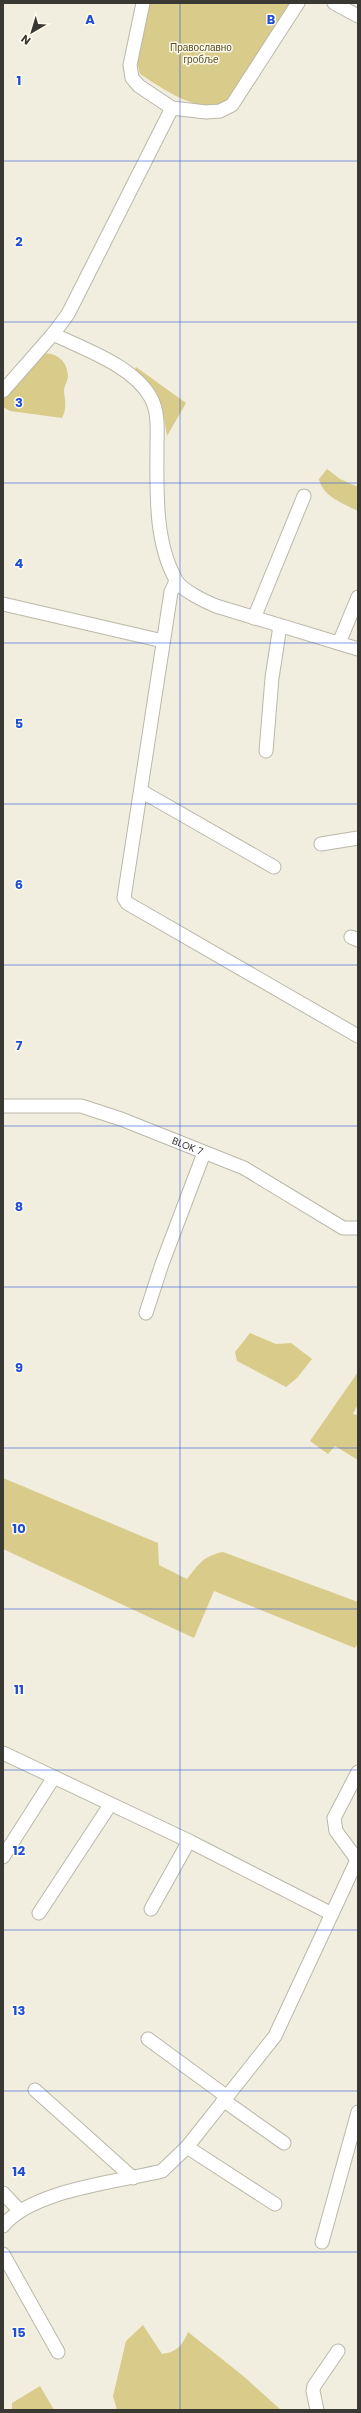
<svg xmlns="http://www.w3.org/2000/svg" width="361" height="2413" font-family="Poppins,sans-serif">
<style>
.green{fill:#d9cb89}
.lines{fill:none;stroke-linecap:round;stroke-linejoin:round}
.minor-casing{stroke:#bbb8a9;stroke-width:15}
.minor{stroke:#fff;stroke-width:13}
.grid{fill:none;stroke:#1d4ed8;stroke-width:1;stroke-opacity:0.55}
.labels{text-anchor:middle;stroke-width:3;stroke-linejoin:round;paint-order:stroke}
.park-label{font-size:10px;fill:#564d24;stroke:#fffbec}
.street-label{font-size:10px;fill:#3a3832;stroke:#fffbec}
.grid-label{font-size:13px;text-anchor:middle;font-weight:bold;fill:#1d4ed8;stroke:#fffbec;stroke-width:3;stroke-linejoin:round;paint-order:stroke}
</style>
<rect width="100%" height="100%" fill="#f1eedf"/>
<path class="green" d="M148 3H293L234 94C230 97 225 101 221 103 197 114 159 86 140 74L137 62Z
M44 353C57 354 67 360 68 376 68 380 64 386 64 391 65 402 67 408 62 418L10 411 3 407V399Z
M136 367 186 403 167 436 163 413 134 371Z
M327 469 340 479 358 487V511C344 504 322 496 319 479Z
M250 1333 276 1344 291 1343 312 1359 297 1378 286 1387 237 1361 235 1352Z
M358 1372V1404L353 1414 358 1415V1460L335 1446 328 1454 310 1441Z
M3 1478 158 1543 159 1565 187 1579C198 1565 203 1556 223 1552L358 1602V1643L355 1648 214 1591 194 1638 3 1549Z
M143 2325 162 2354C177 2352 182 2346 188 2332L242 2375 281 2410H117L113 2396 126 2341Z
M40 2386 54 2410H12V2403Z"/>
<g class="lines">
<defs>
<g id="minor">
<path d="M143 3 130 65 132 78 139 86 172 108 206 112 220 111 232 105 298 3"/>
<path d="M334 3 358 16"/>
<path d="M53 334C84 349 134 366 151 398 159 413 157 431 157 446 157 489 154 541 176 580 181 590 206 602 216 606L358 649"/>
<path d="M3 391 53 334 68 314 172 108"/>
<path d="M176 581 171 592 124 898 127 903 358 1036"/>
<path d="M3 604 163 641"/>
<path d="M254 618 304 496"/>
<path d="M339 643 358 597"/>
<path d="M266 751 272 678 280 626"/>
<path d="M141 791 274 867"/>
<path d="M321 844 358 838"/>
<path d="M351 937 358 940"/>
<path id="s1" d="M3 1106H81L121 1119 244 1168 343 1228H358"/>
<path d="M146 1313 162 1264 204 1153"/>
<path d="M3 1753 189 1841 332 1914"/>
<path d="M358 1772 334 1818 336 1831 358 1861"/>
<path d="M3 1857 54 1777"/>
<path d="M151 1909 189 1841"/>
<path d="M39 1913 110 1805"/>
<path d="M148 2039 226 2096"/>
<path d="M35 2090 133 2178"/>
<path d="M223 2100 284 2143"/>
<path d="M187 2147 275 2204"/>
<path d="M3 2193 19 2210"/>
<path d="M3 2226C32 2190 118 2182 162 2171L187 2147 275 2036 357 1860"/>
<path d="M322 2242 358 2112"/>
<path d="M3 2254 58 2352"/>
<path d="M317 2410 313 2391 314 2386 338 2351"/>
</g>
</defs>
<use href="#minor" class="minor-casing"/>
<use href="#minor" class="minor"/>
</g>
<path class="grid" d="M180 3V2410M3 161H358M3 322H358M3 483H358M3 643H358M3 804H358M3 965H358M3 1126H358M3 1287H358M3 1448H358M3 1609H358M3 1770H358M3 1930H358M3 2091H358M3 2252H358"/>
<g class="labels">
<g class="park-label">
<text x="201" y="51">Православно<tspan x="201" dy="12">гробље</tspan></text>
</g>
<g class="street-label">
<text dy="4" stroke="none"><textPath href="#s1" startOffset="192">BLOK 7</textPath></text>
</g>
</g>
<g class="grid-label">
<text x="90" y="24">A</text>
<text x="271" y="24">B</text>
<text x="19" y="85">1</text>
<text x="19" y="246">2</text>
<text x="19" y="407">3</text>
<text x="19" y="568">4</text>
<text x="19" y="728">5</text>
<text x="19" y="889">6</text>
<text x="19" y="1050">7</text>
<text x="19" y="1211">8</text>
<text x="19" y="1372">9</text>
<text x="19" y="1533">10</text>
<text x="19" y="1694">11</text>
<text x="19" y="1855">12</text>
<text x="19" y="2015">13</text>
<text x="19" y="2176">14</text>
<text x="19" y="2337">15</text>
</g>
<rect width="361" height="2413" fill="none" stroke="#3a3832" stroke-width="8"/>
<g transform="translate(32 32) rotate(218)" stroke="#fffbec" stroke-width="3" paint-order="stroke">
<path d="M0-3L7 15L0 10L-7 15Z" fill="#3a3832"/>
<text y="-6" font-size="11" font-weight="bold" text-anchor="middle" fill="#3a3832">N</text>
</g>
</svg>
